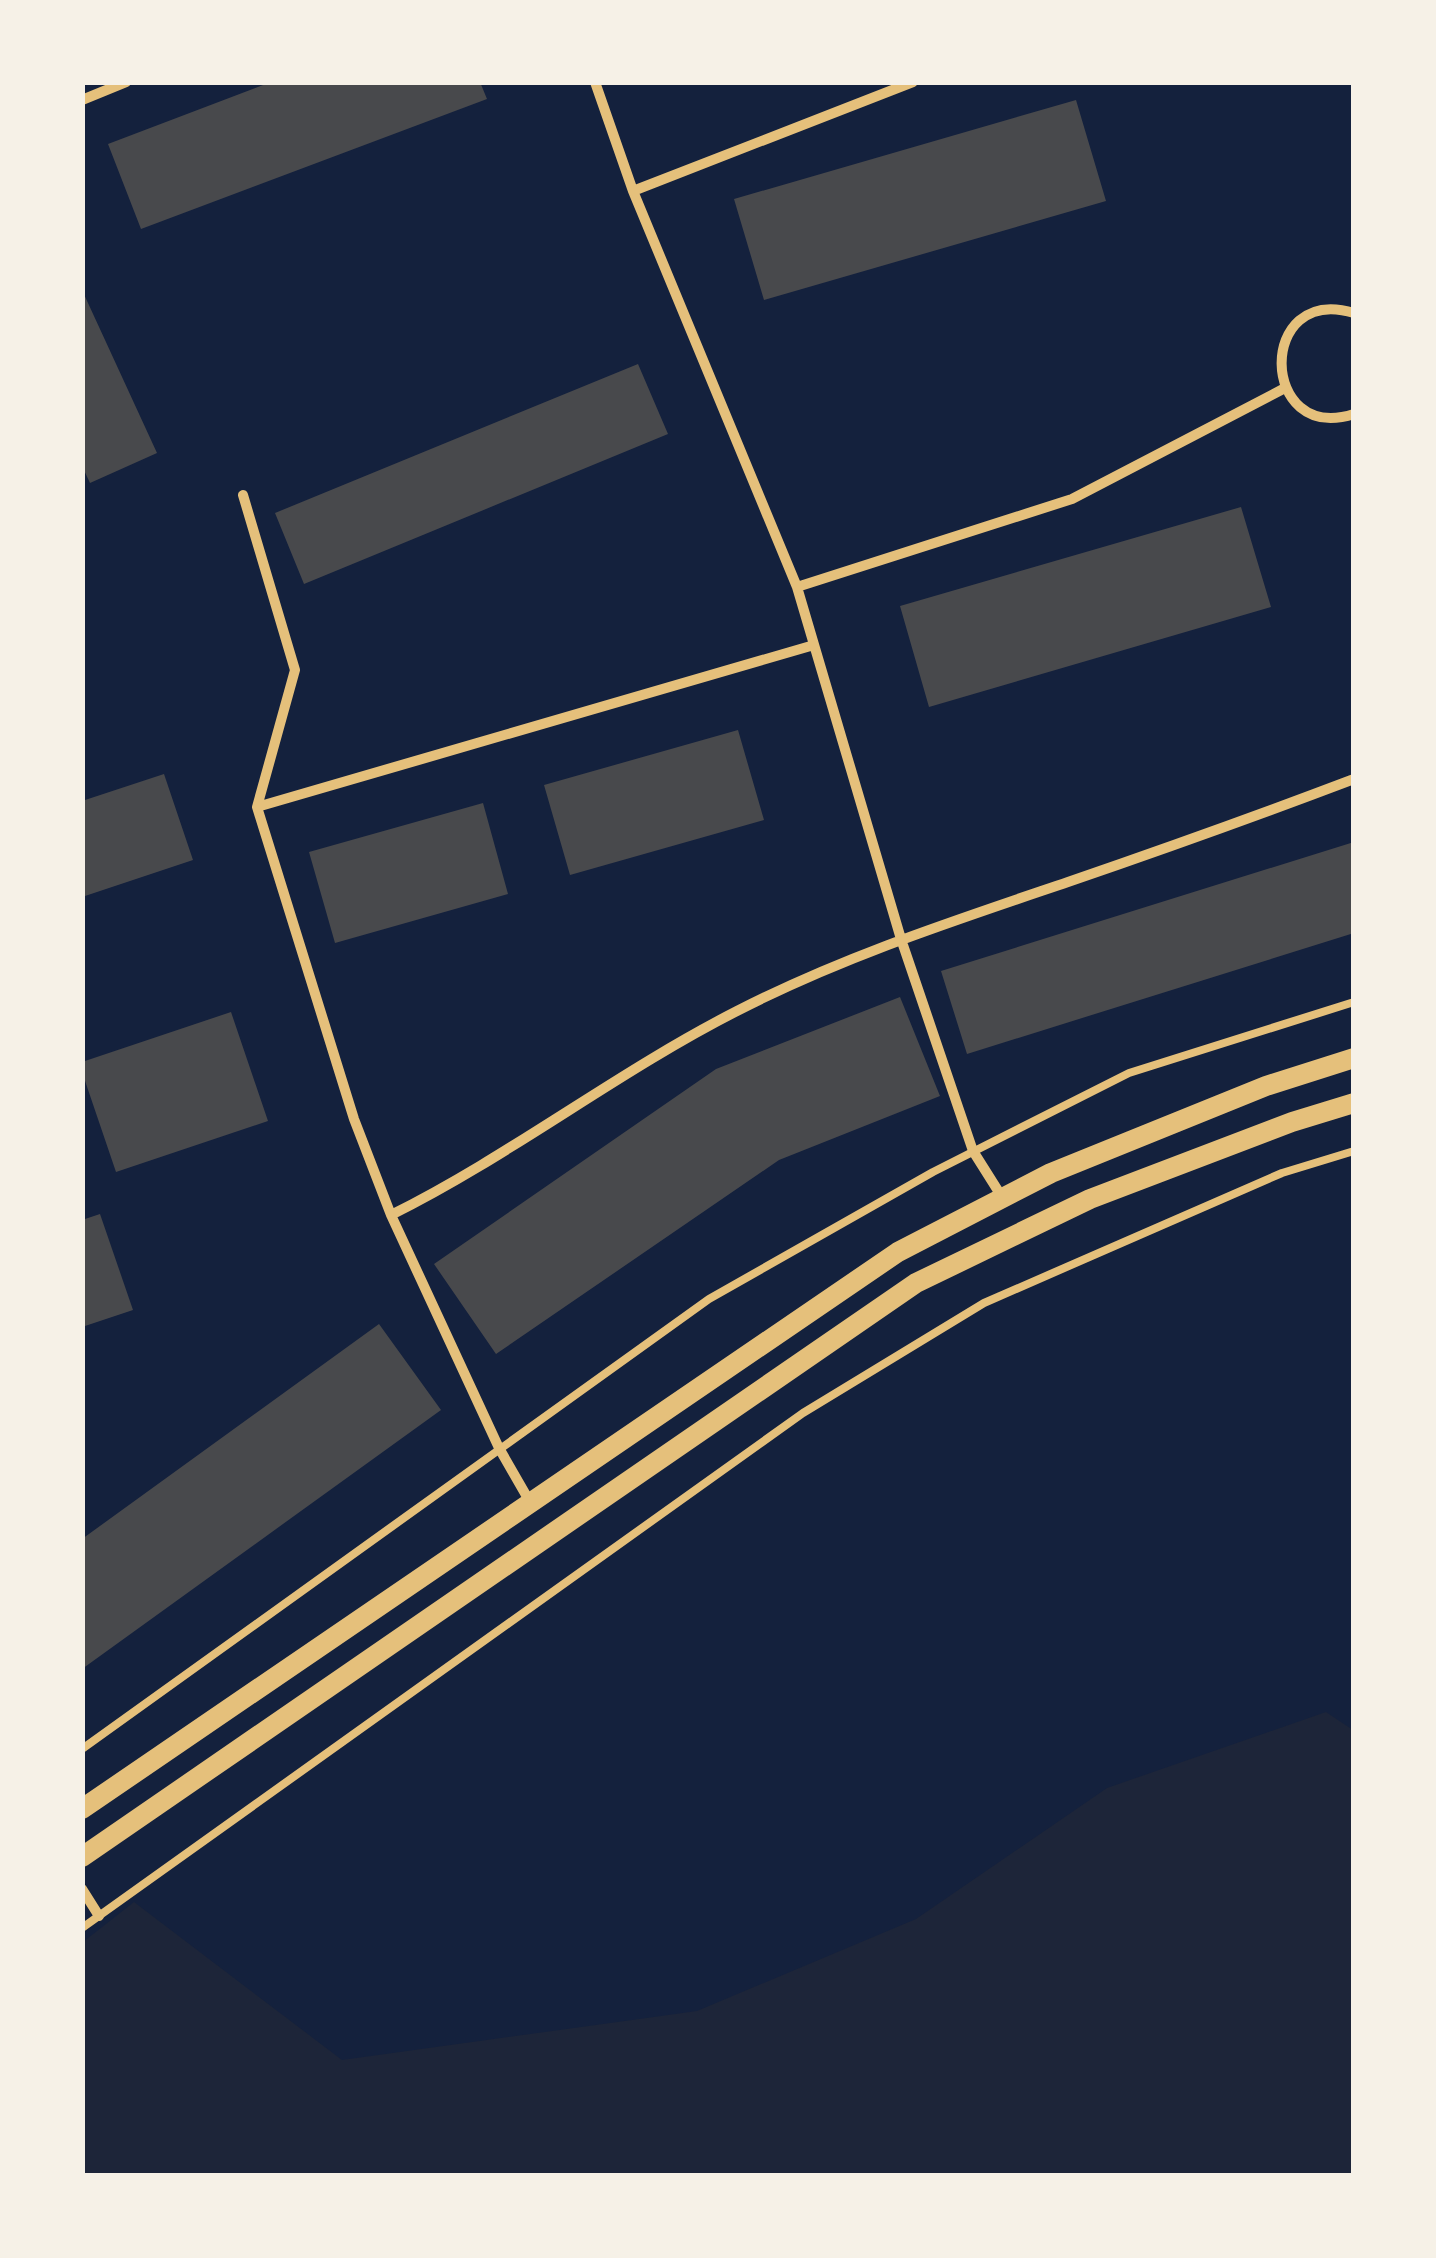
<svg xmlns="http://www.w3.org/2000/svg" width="1436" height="2258" font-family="Bitter,serif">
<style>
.green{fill:#1d2539}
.building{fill:#48494c}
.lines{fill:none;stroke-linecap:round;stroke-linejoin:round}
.service{stroke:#e5c07b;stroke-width:8}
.minor{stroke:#e5c07b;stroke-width:10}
.secondary{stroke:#e5c07b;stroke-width:20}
</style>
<rect width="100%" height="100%" fill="#14213d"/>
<path class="green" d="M1326 1712 1353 1730V2175H83V1942L134 1902 342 2060 697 2011 916 1919 1107 1788Z"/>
<path class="building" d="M271 82H480L487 99 141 229 108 144Z
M1076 100 1106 201 764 300 734 199Z
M82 290 157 453 90 483 82 466Z
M638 364 668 434 304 584 275 513Z
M1241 507 1271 607 929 707 900 606Z
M738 730 764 820 570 875 544 785Z
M164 774 193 860 82 897V801Z
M483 803 508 894 335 943 309 852Z
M1354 842V933L967 1054 941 971Z
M900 997 940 1096 779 1160 496 1354 434 1264 716 1069Z
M231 1012 268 1121 116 1172 82 1072V1062Z
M100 1214 133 1310 82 1327V1220Z
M379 1324 441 1410 82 1669V1539Z"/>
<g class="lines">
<path class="service" d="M82 1749 709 1299 933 1172 1129 1073 1354 1002
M82 1928 803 1413 984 1303 1282 1173 1354 1151"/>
<path class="minor" d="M595 82 633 191 797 587 901 939 973 1151 1002 1197
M82 100 126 82
M633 191 913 82
M1354 313C1256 283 1259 445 1354 414
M243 495 295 670 257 807 354 1119 391 1215 499 1448 530 1502
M797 587 1072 499 1285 388
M257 807 814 645
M391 1215C510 1156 617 1072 737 1011 842 957 956 920 1068 882 1164 849 1259 815 1354 779
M82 1889 99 1916"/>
<path class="secondary" d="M82 1809 898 1252 1051 1173 1266 1086 1354 1058
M82 1857 916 1283 1090 1199 1292 1122 1354 1103"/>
</g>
<rect width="1436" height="2258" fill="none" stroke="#f6f1e7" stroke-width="170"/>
</svg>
